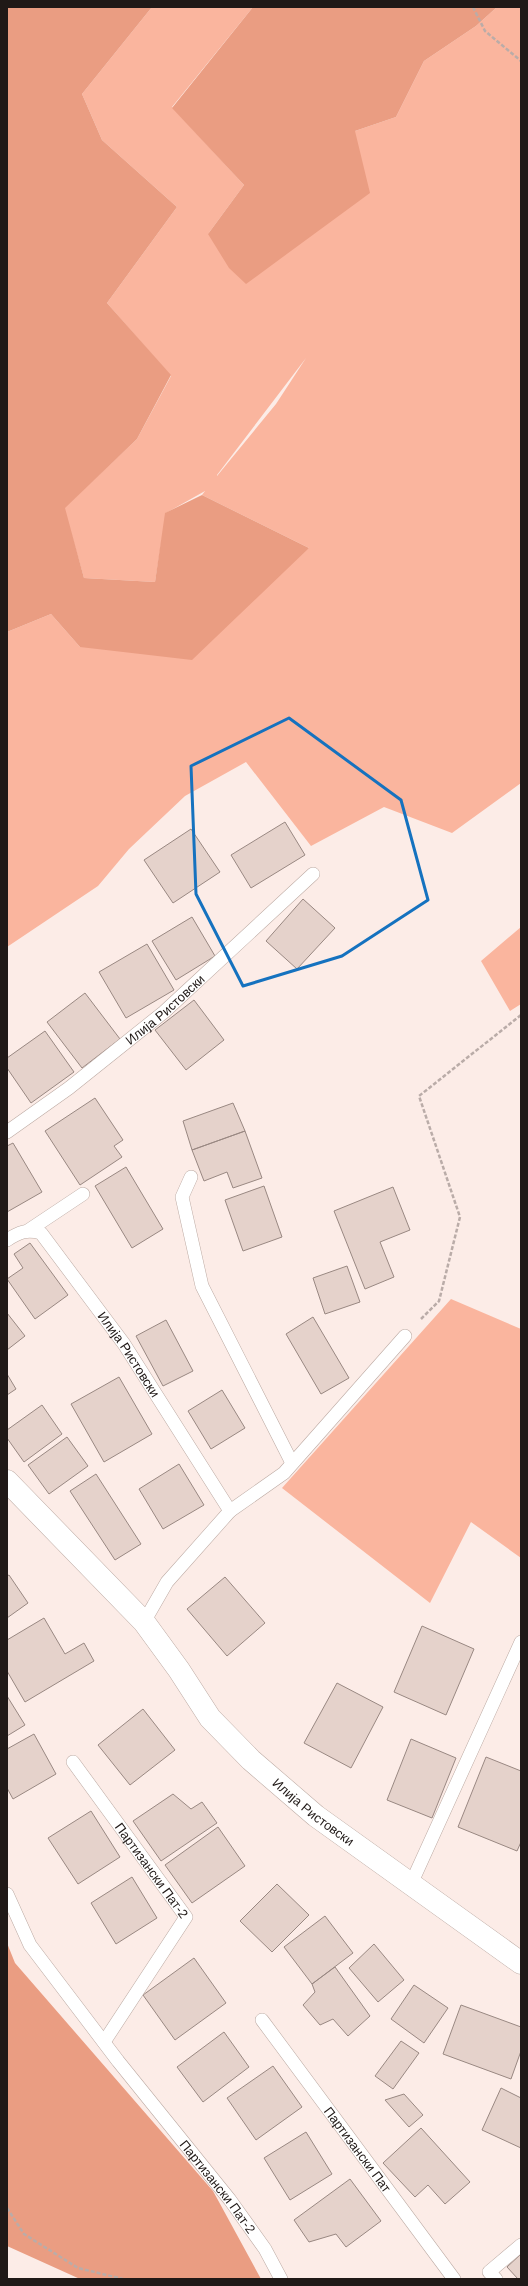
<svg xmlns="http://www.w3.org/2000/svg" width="528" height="2286" font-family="Arial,sans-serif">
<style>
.green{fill:#fab59e;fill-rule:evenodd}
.forest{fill:#ea9d82}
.building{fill:#e5d2cb;stroke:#998882}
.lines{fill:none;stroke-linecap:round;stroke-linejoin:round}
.lane-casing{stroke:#bcaaa3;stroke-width:14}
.street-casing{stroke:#bcaaa3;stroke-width:23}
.path{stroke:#baaca8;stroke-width:2.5;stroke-dasharray:4 2;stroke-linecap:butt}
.lane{stroke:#fff;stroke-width:13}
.street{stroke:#fff;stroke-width:22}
.marked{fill:none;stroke:#1572bf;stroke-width:3;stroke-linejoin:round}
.labels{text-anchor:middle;stroke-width:3;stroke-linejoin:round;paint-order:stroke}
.street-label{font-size:13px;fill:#201917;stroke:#fff}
</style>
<rect width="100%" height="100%" fill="#fcece7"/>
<path class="green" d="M152 7H253L172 107 244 185 208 234 355 131 396 117 424 61 476 26 497 7H521V783L452 833 384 807 311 846 246 762 185 796 129 849 98 886 7 947V632L51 614 80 647 309 548 202 495 205 491 166 513 155 582 84 578 64 508 137 439 171 376 107 303 177 207 102 140 82 94ZM306 358 276 404 217 476V475Z
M521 927V1004L510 1011 481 961Z
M451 1299 521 1329V1558L471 1522 430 1603 282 1488Z"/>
<path class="forest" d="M7 7H152L82 94 102 140 177 207 107 303 171 375 137 439 65 508 84 578 155 582 165 513 202 495 309 548 192 660 80 647 51 614 7 632Z
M253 7H497L476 26 424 61 396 117 355 131 370 193 246 284 229 268 208 234 244 185 172 108Z
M7 1943 15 1963 213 2191 261 2279H80L7 2246Z"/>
<path class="building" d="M285 822 305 855 251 888 231 855Z
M191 829 220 872 173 903 144 860Z
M303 899 335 928 297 969 266 941Z
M192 917 215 956 176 980 152 941Z
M147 944 174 990 126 1018 99 972Z
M85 993 120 1039 82 1068 47 1022Z
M194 1000 224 1040 186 1070 155 1030Z
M45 1031 74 1072 31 1103 7 1068V1058Z
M95 1098 123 1140 114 1146 122 1157 80 1185 45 1131Z
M233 1103 245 1131 192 1150 183 1121Z
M245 1131 262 1178 233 1188 227 1172 204 1181 192 1150Z
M13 1143 42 1192 7 1212V1146Z
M126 1167 163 1229 132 1248 95 1186Z
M264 1186 282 1237 243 1251 225 1200Z
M393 1187 410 1230 380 1242 394 1277 365 1289 334 1211Z
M30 1243 68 1295 35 1319 7 1279 23 1268 14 1254Z
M347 1266 360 1302 325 1314 313 1278Z
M7 1313 25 1336 7 1350Z
M313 1317 349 1378 321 1394 286 1334Z
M166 1320 193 1371 163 1386 136 1336Z
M7 1374 16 1389 7 1395Z
M119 1377 152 1434 104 1462 71 1404Z
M222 1390 245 1428 211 1449 188 1411Z
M42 1405 62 1434 24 1462 7 1438V1430Z
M67 1437 88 1466 49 1494 28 1465Z
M179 1464 204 1505 163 1529 139 1489Z
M96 1474 141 1544 115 1560 70 1491Z
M9 1575 28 1603 7 1618V1576Z
M225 1577 265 1623 227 1656 187 1609Z
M44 1618 65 1654 84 1643 94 1661 25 1702 7 1671V1640Z
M422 1626 474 1649 446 1715 394 1692Z
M337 1683 383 1707 351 1768 304 1743Z
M7 1696 25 1725 7 1736Z
M143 1709 175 1750 130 1785 98 1745Z
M34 1734 56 1774 13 1799 7 1788V1749Z
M411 1739 456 1758 432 1818 387 1800Z
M486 1757 521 1771V1842L517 1851 458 1827Z
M173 1794 191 1809 202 1802 217 1823 161 1861 133 1821Z
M91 1811 120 1857 78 1884 48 1838Z
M218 1827 245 1866 192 1903 165 1865Z
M132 1877 157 1918 116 1944 91 1903Z
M277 1884 309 1915 272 1952 240 1921Z
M325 1916 353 1953 312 1984 284 1947Z
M374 1944 404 1980 378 2002 349 1968Z
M194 1958 226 2003 175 2040 143 1995Z
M335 1967 370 2016 348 2036 333 2019 320 2025 303 2005 315 1992 312 1984Z
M414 1985 448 2008 424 2043 391 2019Z
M461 2005 521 2027V2051L511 2079 443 2054Z
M224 2032 249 2067 203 2102 177 2067Z
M401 2041 419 2053 393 2089 375 2076Z
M273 2066 302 2107 256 2140 227 2098Z
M501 2088 521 2098V2148L482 2130Z
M404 2094 423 2115 409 2127 385 2100Z
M421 2128 470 2182 445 2204 428 2185 415 2197 383 2163Z
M306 2132 332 2174 290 2200 264 2158Z
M350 2179 381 2221 346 2247 336 2234 309 2242 294 2220Z
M521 2254V2279H518L507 2267Z"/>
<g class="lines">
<defs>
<g id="lane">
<path id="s1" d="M7 1132 69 1088 164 1012 313 874"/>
<path d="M191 1177 182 1197 202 1286 292 1463"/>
<path d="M29 1230 83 1194"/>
<path id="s2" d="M7 1240C19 1232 27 1229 41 1233L124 1344 230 1511"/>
<path d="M144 1622 167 1582 230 1511 284 1473 405 1336"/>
<path id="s3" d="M73 1762 186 1917 104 2042"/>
<path d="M411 1884 521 1642"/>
<path id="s4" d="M7 1894 30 1945 118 2061 230 2200 265 2249 281 2279"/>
<path id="s5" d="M262 2020 454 2279"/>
<path d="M496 2279 489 2272 521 2245"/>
</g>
<g id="street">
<path id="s6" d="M7 1481 144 1622 179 1670 210 1718 251 1760 316 1816 521 1963"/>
</g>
</defs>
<use href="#lane" class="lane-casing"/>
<use href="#street" class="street-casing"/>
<path class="path" d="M473 7 485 31 521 61
M421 1319 439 1301 460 1217 419 1096 521 1015
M7 2208 24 2234 78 2268 123 2279"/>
<use href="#lane" class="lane"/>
<use href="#street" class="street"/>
</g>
<path class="marked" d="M289 718 401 800 428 900 342 956 243 986 196 894 191 766Z"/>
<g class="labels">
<g class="street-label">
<text dy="5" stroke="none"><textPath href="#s1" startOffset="200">Илија Ристовски</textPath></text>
<text dy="5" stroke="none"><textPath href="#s2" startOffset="186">Илија Ристовски</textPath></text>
<text dy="5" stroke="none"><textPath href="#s6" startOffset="453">Илија Ристовски</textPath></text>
<text dy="5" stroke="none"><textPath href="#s3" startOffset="134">Партизански Пат-2</textPath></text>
<text dy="5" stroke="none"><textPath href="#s5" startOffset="161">Партизански Пат</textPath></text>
<text dy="5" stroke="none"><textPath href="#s4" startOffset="362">Партизански Пат-2</textPath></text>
</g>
</g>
<rect width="528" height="2286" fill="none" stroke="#201917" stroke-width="16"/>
</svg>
